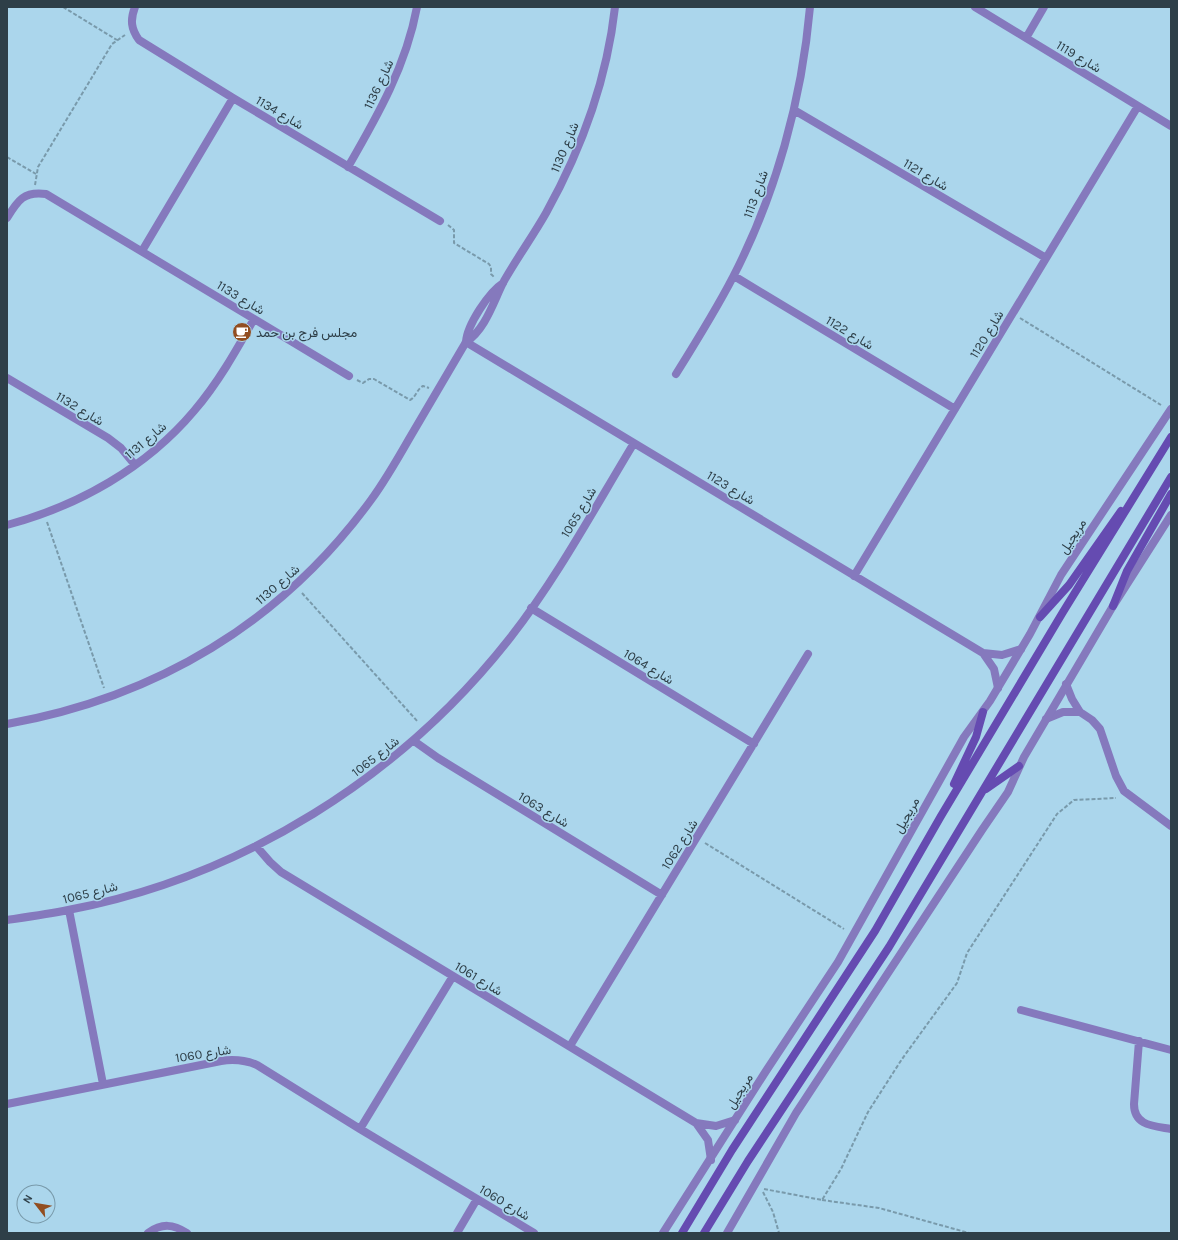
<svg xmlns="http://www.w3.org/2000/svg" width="1178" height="1240" font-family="Karla,Vazirmatn,sans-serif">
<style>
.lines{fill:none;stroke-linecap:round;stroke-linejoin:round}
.path{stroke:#799aab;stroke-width:2;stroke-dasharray:4 2;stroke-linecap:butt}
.minor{stroke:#8579bd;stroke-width:8}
.tertiary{stroke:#8579bd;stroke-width:8}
.secondary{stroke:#654bb1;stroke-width:8}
.labels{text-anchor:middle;stroke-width:3;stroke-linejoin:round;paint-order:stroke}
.street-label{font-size:13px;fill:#2e3f48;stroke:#abd6ec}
.poi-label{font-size:13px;fill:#2e3f48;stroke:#abd6ec;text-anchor:start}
</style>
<rect width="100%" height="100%" fill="#abd6ec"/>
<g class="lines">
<path class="path" d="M63 7 117 40
M7 157 36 174
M35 185 38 167 112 44 125 35
M448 225 454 230V243L489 264 491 267V274L495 278
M1020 318 1161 405
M357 380 363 383 369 379H374L410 400C416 397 417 389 423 386L429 388
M47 522 104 688
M302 593 418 722
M705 843 844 929
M764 1189 822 1200 841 1169 868 1112 902 1059 957 983 967 953 1057 814 1074 800 1116 798
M763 1192 773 1212 779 1233
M822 1200 879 1208 969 1233"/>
<path class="minor" d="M135 7C130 20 131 29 139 40L233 98 440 221
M975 7 1171 126
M1026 38 1044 7
M794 110 1046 258
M348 167C378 115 406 66 417 7
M7 218C18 200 24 191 46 194L349 376
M142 251 233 98
M734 276 955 409
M466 342 983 653 1002 655 1021 649
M676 374C696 342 716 310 733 277 776 194 802 99 810 7
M7 378 108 438 121 448 135 465
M7 525C78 506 146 468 194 411 218 383 236 351 254 319
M854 576 1138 106
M531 608 754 744
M983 653 994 669 998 688
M1066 684 1072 699 1080 712 1092 720 1100 729 1116 776 1124 791 1171 826
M1046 719 1063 712H1080
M414 741 438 758 662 895
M256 846 270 862 281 872 696 1123 716 1126 735 1120
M69 910 103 1084
M7 920C27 917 48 914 68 910 242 877 401 777 510 638 557 578 594 509 634 443
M1021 1010 1171 1050
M1139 1041 1134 1104C1134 1126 1154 1126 1171 1129
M570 1046 808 654
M7 1104 221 1061C234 1059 245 1060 257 1065L360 1129 534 1233
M696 1123 708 1140 711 1160
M360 1129 453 976
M148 1233C162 1223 173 1224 187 1233
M457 1233 477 1199"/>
<path class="tertiary" d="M466 342C467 325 489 292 503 283
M7 724C157 697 281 623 371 500 385 481 397 460 409 439 428 407 447 374 466 342 486 329 494 300 504 281 517 258 533 236 546 213 581 150 607 79 615 7
M663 1233 766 1071 838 962 964 737 990 701 1030 634 1061 575 1171 409
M727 1233 796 1113 982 830 1008 792 1024 757 1113 606 1171 515"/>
<path class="secondary" d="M1113 606 1127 571 1171 494
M1040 617 1069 585 1121 511
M954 784 976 737 983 712
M986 789 1019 766
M682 1233 732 1150 875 931 941 816 1063 612 1171 437
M704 1233 748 1161 889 947 1171 477"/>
</g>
<defs>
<symbol id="cafe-disc" viewBox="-11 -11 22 22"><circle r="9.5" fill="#924e21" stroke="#abd6ec"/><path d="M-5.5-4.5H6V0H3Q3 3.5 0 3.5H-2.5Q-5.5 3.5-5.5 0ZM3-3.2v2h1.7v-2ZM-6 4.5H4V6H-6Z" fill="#fff"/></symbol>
</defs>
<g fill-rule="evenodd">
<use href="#cafe-disc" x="231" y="321" width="22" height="22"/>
</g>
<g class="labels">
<g class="street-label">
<text transform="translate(1079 56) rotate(31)" y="5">شارع 1119</text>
<text transform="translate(378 84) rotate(-65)" y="5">شارع 1136</text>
<text transform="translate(280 112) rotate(31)" y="5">شارع 1134</text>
<text transform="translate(564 147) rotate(-67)" y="5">شارع 1130</text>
<text transform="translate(926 174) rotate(31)" y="5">شارع 1121</text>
<text transform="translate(755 194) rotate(-70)" y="5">شارع 1113</text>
<text transform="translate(241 297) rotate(31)" y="5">شارع 1133</text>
<text transform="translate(850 332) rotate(31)" y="5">شارع 1122</text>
<text transform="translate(986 334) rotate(-59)" y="5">شارع 1120</text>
<text transform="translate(80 408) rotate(31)" y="5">شارع 1132</text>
<text transform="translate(145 440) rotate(-40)" y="5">شارع 1131</text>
<text transform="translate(731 487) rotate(31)" y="5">شارع 1123</text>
<text transform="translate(578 512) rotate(-59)" y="5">شارع 1065</text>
<text transform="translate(1072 536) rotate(-57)" y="5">مريجيل</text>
<text transform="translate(277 584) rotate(-41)" y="5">شارع 1130</text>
<text transform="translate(649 666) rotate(31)" y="5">شارع 1064</text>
<text transform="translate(375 756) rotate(-38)" y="5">شارع 1065</text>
<text transform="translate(544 809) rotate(31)" y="5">شارع 1063</text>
<text transform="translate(906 815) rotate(-61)" y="5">مريجيل</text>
<text transform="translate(679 844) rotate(-58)" y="5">شارع 1062</text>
<text transform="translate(90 892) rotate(-14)" y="5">شارع 1065</text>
<text transform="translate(479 978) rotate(31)" y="5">شارع 1061</text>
<text transform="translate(203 1053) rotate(-9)" y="5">شارع 1060</text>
<text transform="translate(739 1091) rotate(-58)" y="5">مريجيل</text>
<text transform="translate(505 1202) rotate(31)" y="5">شارع 1060</text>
</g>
<g class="poi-label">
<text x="256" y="337">مجلس فرج بن حمد</text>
</g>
</g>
<rect width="1178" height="1240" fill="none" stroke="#2e3f48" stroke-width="16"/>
<g transform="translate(36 1204) rotate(301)"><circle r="19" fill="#abd6ec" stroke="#799aaa"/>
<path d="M0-3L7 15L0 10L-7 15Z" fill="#924e21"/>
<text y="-6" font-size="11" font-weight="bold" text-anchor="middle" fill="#2e3f48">N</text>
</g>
</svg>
